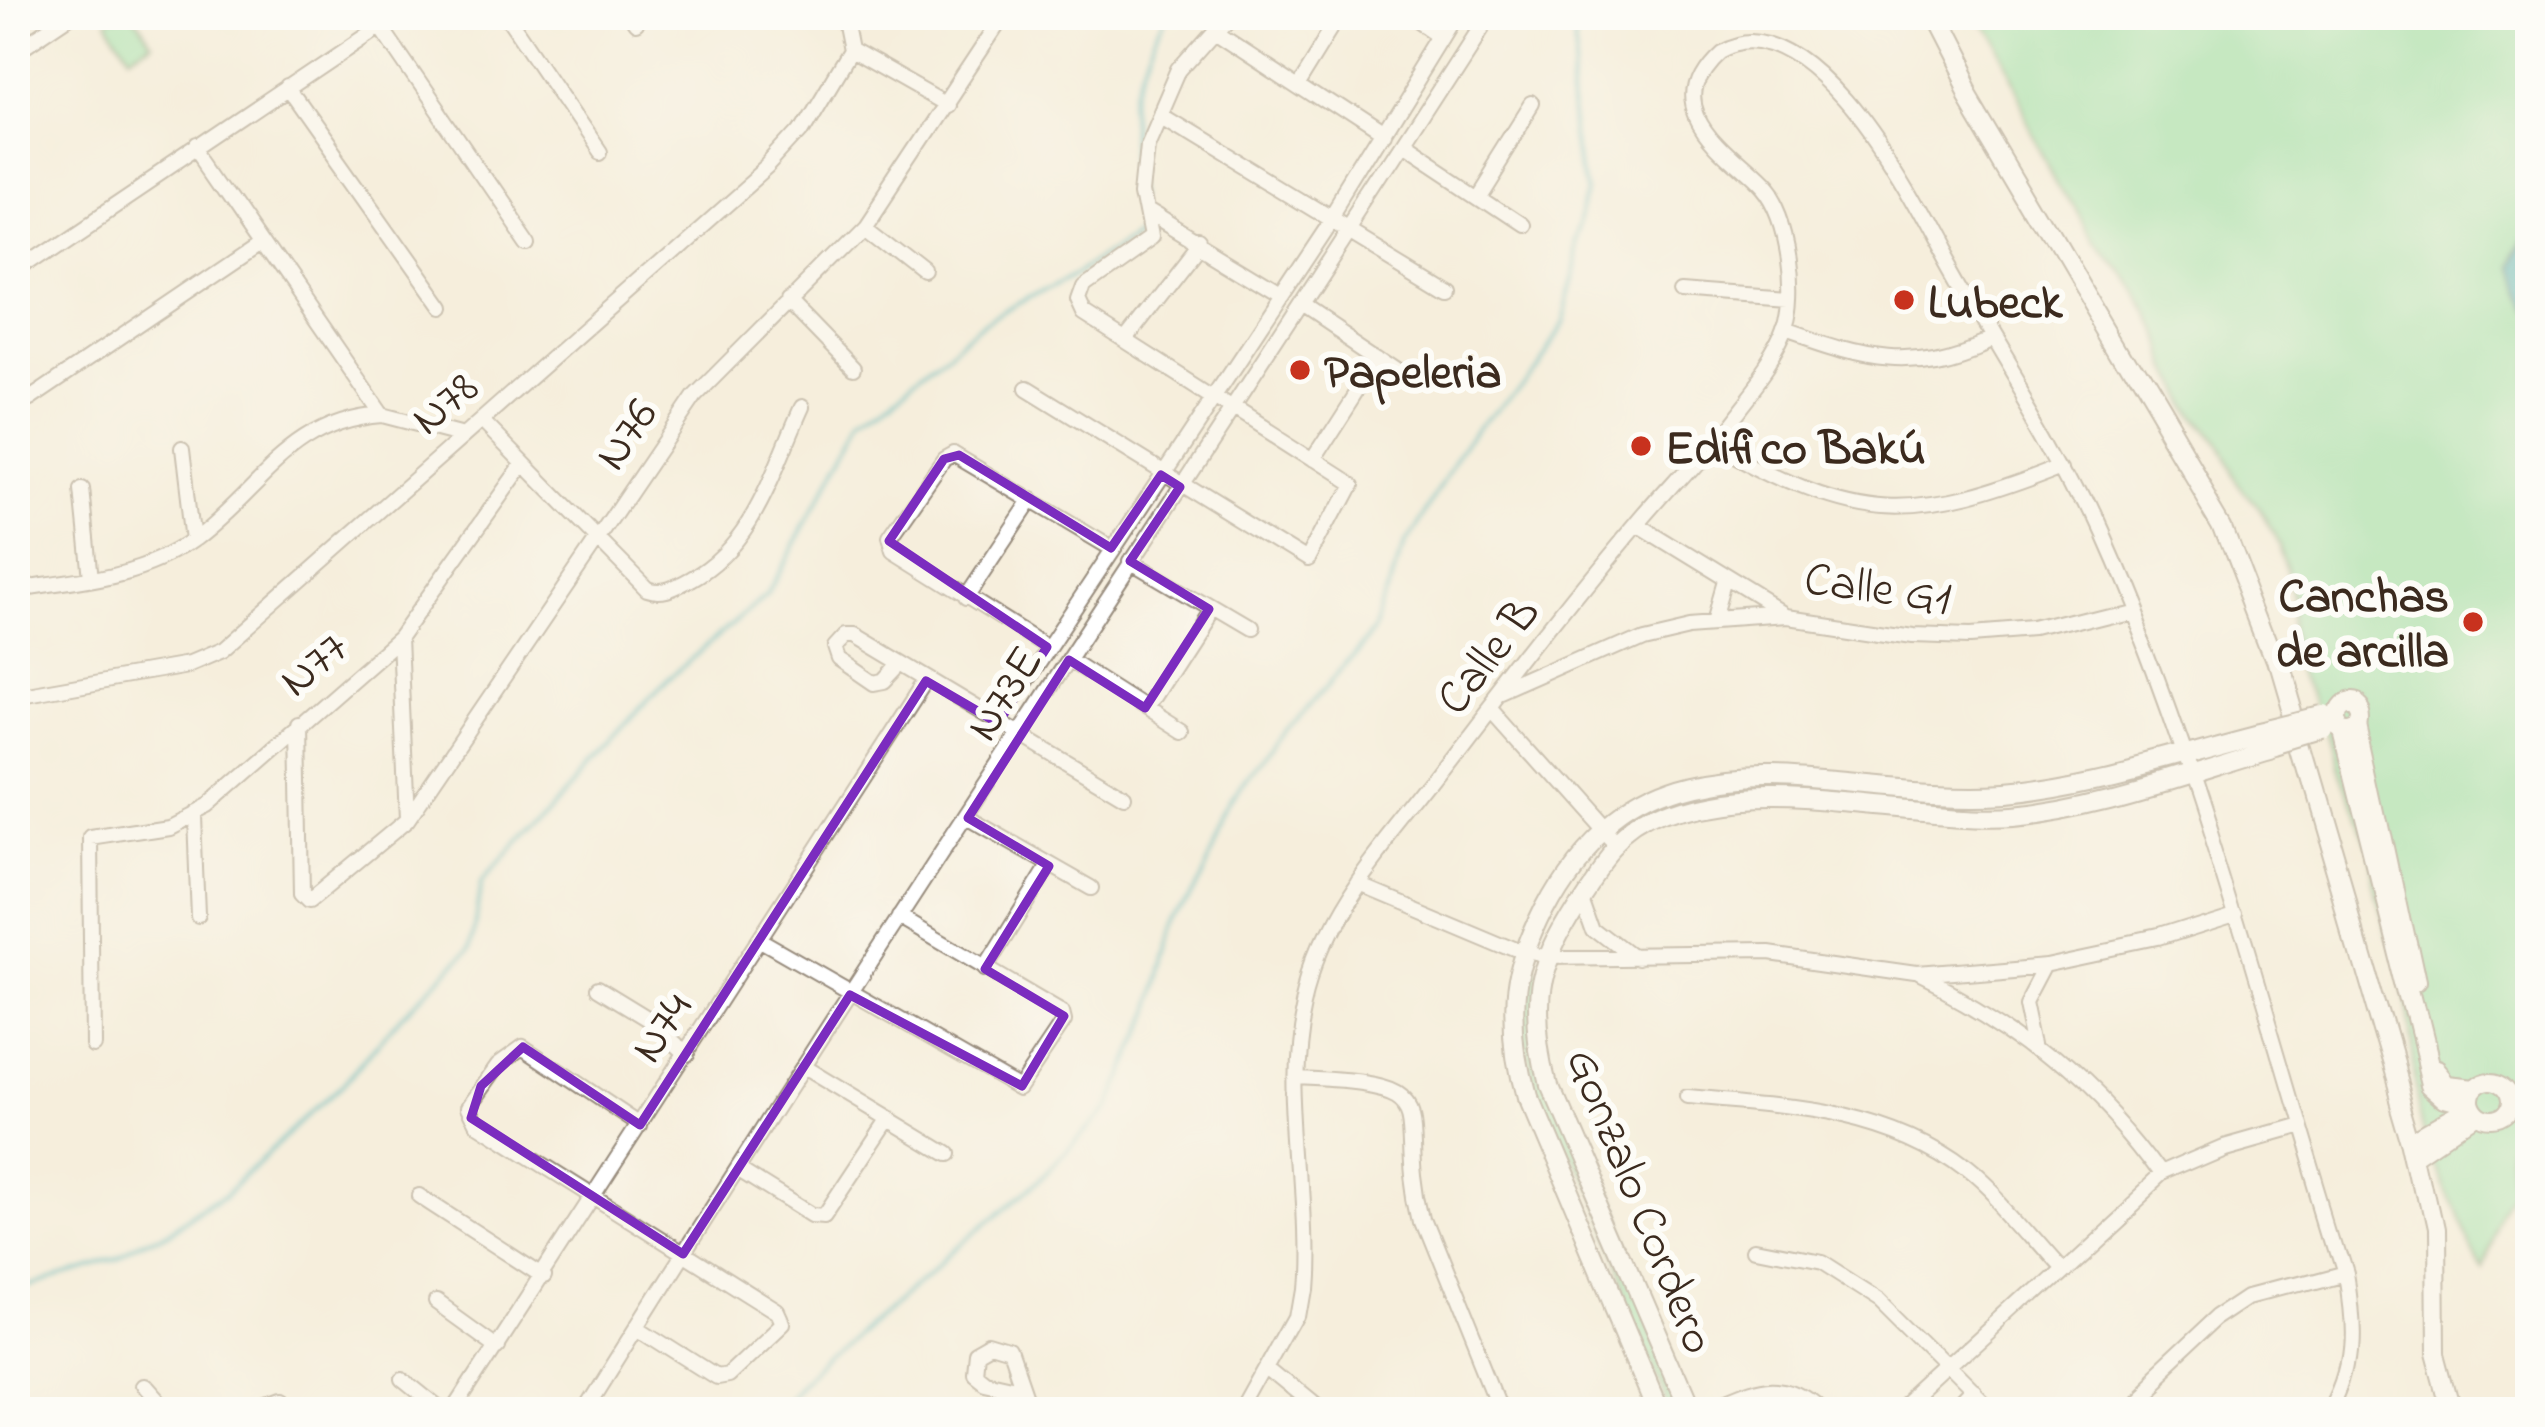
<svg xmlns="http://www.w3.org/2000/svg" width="2545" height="1427" font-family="'Indie Flower',sans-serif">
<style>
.green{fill:#8ce0a1;stroke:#648560;stroke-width:3}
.water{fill:#3caeb5;stroke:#3c6c6a;stroke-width:3}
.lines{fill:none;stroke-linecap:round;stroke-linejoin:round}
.stream{stroke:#3caeb5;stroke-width:4.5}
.street-casing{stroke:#988c7d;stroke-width:18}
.secondary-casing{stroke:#988c7d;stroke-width:22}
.street{stroke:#fff;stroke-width:14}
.secondary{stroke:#fff;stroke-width:18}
.secondary-bridge-casing{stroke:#988c7d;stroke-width:22;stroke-linecap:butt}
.secondary-bridge{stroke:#fff;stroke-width:18}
.marked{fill:none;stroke:#7b2cbf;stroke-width:9;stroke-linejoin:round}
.poi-dot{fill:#c8321e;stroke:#fdfcf7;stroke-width:4.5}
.labels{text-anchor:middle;stroke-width:12;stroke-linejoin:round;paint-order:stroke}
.poi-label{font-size:48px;font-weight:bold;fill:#3b2a1e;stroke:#fdfcf7;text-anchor:start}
.street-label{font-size:48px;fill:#3b2a1e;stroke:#fdfcf7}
</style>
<rect width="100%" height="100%" fill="#fdfcf7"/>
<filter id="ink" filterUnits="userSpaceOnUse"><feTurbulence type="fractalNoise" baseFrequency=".00833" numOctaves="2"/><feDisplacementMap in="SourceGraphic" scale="24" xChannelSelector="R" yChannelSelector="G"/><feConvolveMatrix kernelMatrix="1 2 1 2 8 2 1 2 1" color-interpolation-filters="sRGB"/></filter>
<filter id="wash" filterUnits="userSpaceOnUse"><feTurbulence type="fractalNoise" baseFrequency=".004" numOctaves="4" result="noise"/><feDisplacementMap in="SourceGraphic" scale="48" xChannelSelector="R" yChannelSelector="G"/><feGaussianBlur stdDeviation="2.7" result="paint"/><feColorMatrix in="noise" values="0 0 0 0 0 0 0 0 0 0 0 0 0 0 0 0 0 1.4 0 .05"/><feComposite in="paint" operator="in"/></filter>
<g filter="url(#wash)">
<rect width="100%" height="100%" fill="#f6eedc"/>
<path class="green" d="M114 15H134L153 40 132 55 107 20Z
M1963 15H2530V1199L2476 1261 2280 553Z
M1525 973H1538L1532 1041 1684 1412H1671L1533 1091 1522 1049Z"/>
<path class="water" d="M2521 225 2530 227V316L2526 318 2503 267Z"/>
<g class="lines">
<path class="stream" d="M1138 192C1121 134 1133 66 1166 15
M15 1290 119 1261 228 1190 342 1085 401 1016 471 948 481 882 665 681 767 595 864 418 982 324 1074 273 1142 224
M772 1412 798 1382 1040 1179 1109 1108 1152 1011 1174 928 1218 833 1289 728 1382 625 1404 544 1475 432 1559 320 1598 183 1576 15"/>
</g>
</g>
<g filter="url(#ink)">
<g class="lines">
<defs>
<path id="street" d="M506 15 599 152
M630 15 636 23
M843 15 850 50 947 105
M1410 15 1444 38
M381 27 528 242
M1217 29 1383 138
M15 52 70 15
M1300 83 1342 15
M288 88 443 307
M1163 116 1444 287
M1403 147 1519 224
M198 148 382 415 463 436
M1478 194 1533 106
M1149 216 1279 295
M865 225 925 272
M15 273 398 15
M1685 291 1791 299
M788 301 853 368
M1302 306 1400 372
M1786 331C1867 359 1907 374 1988 338
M1126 339 1200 244
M1027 388 1309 562 1350 484 1084 314 1078 301 1083 287 1151 239 1142 193 1147 143 1179 69 1227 15
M30 399 262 242
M482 421 647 589C664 595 675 587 691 579 755 544 773 470 802 407
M1712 442C1858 526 1910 525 2065 464
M182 448 193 540
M1312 460 1378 357
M83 490 92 578
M1638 526 1786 617 1911 636 1972 638 2034 633 2129 609
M1130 561 1247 630
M15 590C75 581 142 577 193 540 261 489 288 422 382 415
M966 598 1032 499
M1717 622 1728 584
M399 638 407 819
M1047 647 894 551 890 537 944 459 953 454 1111 548
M1069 660 1182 732
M901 664 885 681 874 683 839 659 835 647 846 635H855L1124 796
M1506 695 1642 635 1689 624 1786 617
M15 696 186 666 219 652 768 167 802 130 850 50
M1145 708 1209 609
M1492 709 1608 839
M299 723 302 894 309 901 407 820 695 396 865 225 1004 15
M998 723 1331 221 1458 15
M194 817 198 918
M968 818 1091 888
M1357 883 1521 952 1544 957 1770 954 1917 975 2050 964 2158 941 2237 916
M1585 889 1598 926 1638 957
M762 941 1019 1088 1064 1021 1062 1013 899 917
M985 969 1049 866
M1922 977C2019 1024 2096 1087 2159 1175
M598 988 647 1018 687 1054
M92 1044 90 838 168 826 207 806 399 638 523 464
M2039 1045 2030 1002 2050 964
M805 1068 947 1154
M1296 1077C1458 1084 1393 1098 1423 1219L1501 1412
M1687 1099C1783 1107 1888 1111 1967 1173 2000 1199 2027 1236 2056 1267
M739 1170 811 1215 824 1216 887 1121
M419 1196 544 1277
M1756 1250 1817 1262 1878 1301 1989 1412
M436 1303 497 1347
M637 1327 716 1377 727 1375 782 1323 777 1312 478 1124 469 1106 498 1065 523 1047 640 1125
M1268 1371 1318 1412
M403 1379 444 1412
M141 1385 165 1412
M1019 1388 983 1380 973 1372 975 1353 989 1345 1009 1351 1030 1412
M251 1412 280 1401 297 1412
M453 1412 926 681
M584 1412C877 941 1188 482 1488 15
M1243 1412 1297 1315 1302 1286C1310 1191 1282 1090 1304 996 1322 915 1381 852 1431 788 1499 700 1566 611 1638 526 1666 492 1697 462 1723 427 1745 398 1775 365 1787 330 1799 293 1790 220 1764 190 1733 155 1650 111 1716 51 1814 0 1906 186 1941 251 1991 344 2053 432 2096 529 2203 768 2263 1024 2342 1273 2351 1325 2353 1366 2324 1412
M1701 1412C1749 1393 1777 1371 1820 1412
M1901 1412 2159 1175 2222 1148 2296 1127
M1957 1412 1973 1395
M2120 1412 2219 1319 2252 1297 2342 1273"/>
<path id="secondary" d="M1927 15 1965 89 2224 527 2276 662 2416 1141 2436 1231 2437 1356 2452 1412
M2333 718a13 13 0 1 1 26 0a13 13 0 1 1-26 0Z
M2358 722 2415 987
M2342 731 2430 1084 2447 1099 2469 1105
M2434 1072 2445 1085 2474 1088
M2469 1102a22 22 0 1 1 44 0a22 22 0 1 1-44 0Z
M2416 1141 2470 1110
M2420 1158 2477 1119
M1659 1412 1525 1095C1504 1021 1511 972 1546 903 1646 709 1836 802 2005 790 2095 783 2184 751 2271 730
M1688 1412 1547 1084C1529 1015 1534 972 1571 911 1584 890 1597 868 1613 850 1696 757 1898 821 2011 813 2101 806 2190 771 2277 746"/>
</defs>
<use href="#street" class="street-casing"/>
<use href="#secondary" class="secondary-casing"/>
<use href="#street" class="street"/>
<use href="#secondary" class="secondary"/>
<defs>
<path id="secondary-bridge" d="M2271 730 2319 718
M2277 746 2323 732"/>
</defs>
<use href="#secondary-bridge" class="secondary-bridge-casing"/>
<use href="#secondary-bridge" class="secondary-bridge"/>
</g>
</g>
<path d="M0 0H2545V1427H0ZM959 455 1111 548 1161 475 1180 487 1130 561 1209 609 1145 708 1069 660 968 818 1049 866 985 969 1064 1016 1022 1086 850 995 683 1254 471 1118 481 1086 523 1047 640 1125 926 681 998 723 1047 647 889 541 944 459Z" fill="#f6eedc" fill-opacity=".55" fill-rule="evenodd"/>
<path class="marked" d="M959 455 1111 548 1161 475 1180 487 1130 561 1209 609 1145 708 1069 660 968 818 1049 866 985 969 1064 1016 1022 1086 850 995 683 1254 471 1118 481 1086 523 1047 640 1125 926 681 998 723 1047 647 889 541 944 459Z"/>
<g class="poi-dot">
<circle cx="1904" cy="300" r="12"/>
<circle cx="1300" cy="370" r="12"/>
<circle cx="1641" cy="446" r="12"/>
<circle cx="2473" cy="622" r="12"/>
</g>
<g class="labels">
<g class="poi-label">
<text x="1928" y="317">Lubeck</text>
<text x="1324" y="387">Papeleria</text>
<text x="1665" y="463">Edifico Bakú</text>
<text x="2449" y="611" text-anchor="end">Canchas<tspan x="2449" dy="55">de arcilla</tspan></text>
</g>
<g class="street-label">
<text transform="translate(443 401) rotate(-40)" y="17">N78</text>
<text transform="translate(624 433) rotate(-56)" y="17">N76</text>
<text transform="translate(1878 586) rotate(8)" y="17">Calle G1</text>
<text transform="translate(1486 654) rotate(-52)" y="17">Calle B</text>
<text transform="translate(312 662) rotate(-40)" y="17">N77</text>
<text transform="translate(1002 692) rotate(-58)" y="17">N73E</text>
<text transform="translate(659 1026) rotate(-57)" y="17">N74</text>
<text transform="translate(1643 1200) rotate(68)" y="17">Gonzalo Cordero</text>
</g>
</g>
<rect width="2545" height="1427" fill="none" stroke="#fdfcf7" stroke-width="60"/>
</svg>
